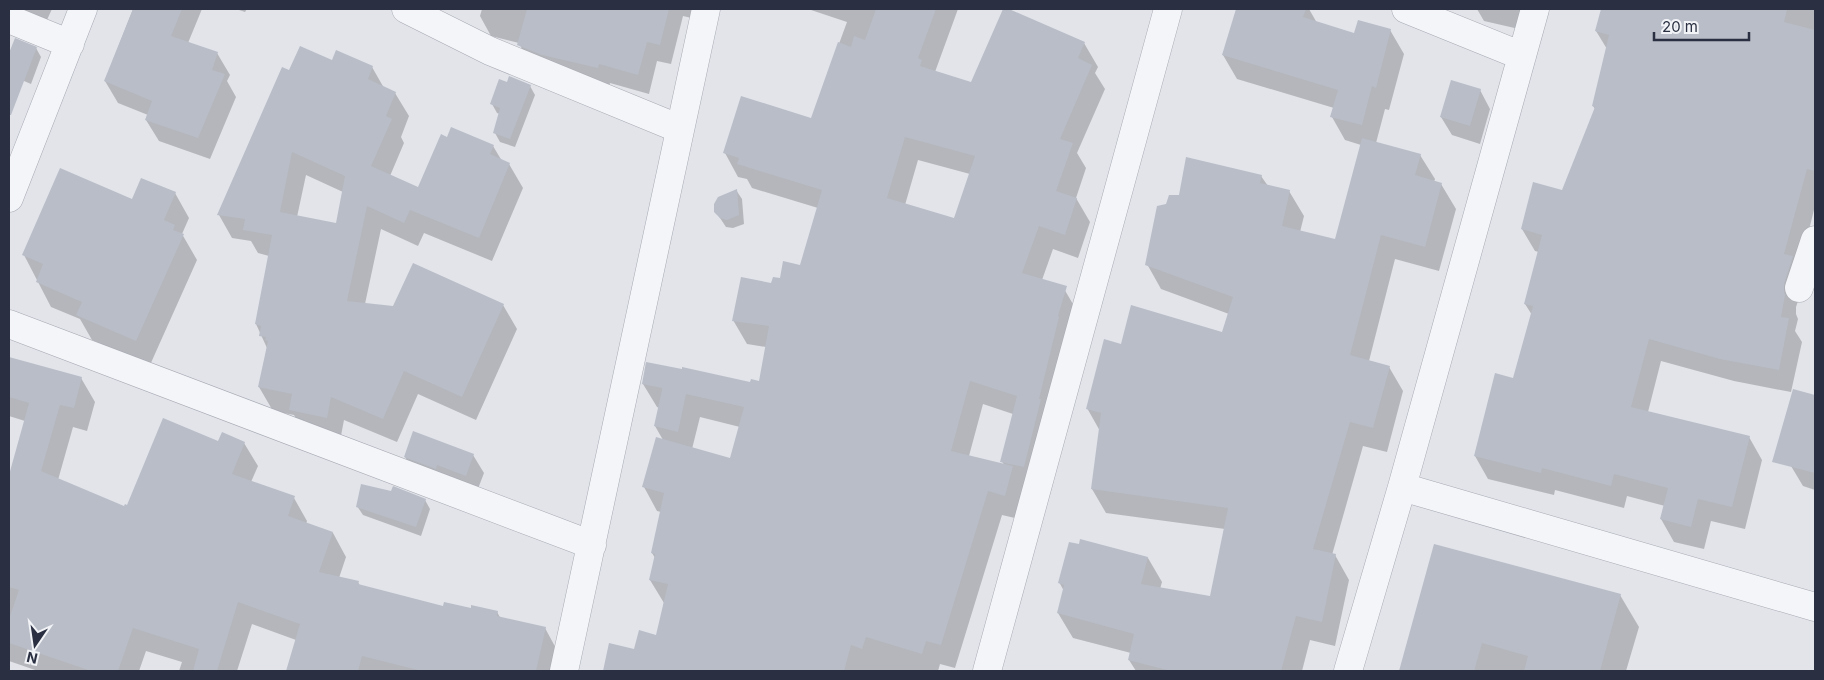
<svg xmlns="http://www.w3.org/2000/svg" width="1824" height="680" font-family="Inter,sans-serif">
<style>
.shadow{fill:#0003;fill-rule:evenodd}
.building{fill:#b9bdc7;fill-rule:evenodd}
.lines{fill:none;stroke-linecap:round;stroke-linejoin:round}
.minor-casing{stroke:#a7aab4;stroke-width:29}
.minor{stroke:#f4f5f8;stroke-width:28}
</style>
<rect width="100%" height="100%" fill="#e2e4ea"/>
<path class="shadow" d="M16 9H52L46 22Z
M133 9H202L188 43 217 53 230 75 227 81 236 97 210 159 159 141 146 120 148 115 118 103 105 81Z
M236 9H247L245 12Z
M482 9H703L700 20 683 16 671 64 657 61 649 94 610 83 609 87 530 65 519 43 491 36 480 16Z
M808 9H958L935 72 971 84 1004 9 1084 43 1098 67 1095 73 1105 89 1077 153 1086 168 1076 198 1090 222 1078 258 1053 249 1042 280 1063 287 1077 311 1019 519 1002 515 955 668 940 664 938 671H604L610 645 635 651 657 636 664 603 650 580 655 558 652 553 661 512 657 511 644 487 663 440 655 426 659 408 657 407 643 384 760 383 766 347 747 344 733 320 772 284 801 266 818 208 752 188 747 179 738 177 725 153 811 120 847 22ZM918 160 970 174 955 220 905 205ZM983 404 1013 414 1002 461 1004 465 969 456ZM700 417 740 427 731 460 692 449Z
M1238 9H1309L1317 23 1355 34 1390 30 1404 54 1389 110 1385 109 1376 143 1420 155 1435 179 1434 182 1441 184 1456 209 1439 271 1395 259 1369 361 1389 367 1403 391 1387 452 1363 446 1332 555H1335L1349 580 1335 646 1310 640 1302 671H1136L1129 660 1131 653 1073 638 1058 613 1064 591 1059 582 1148 558 1162 582 1160 589 1211 597 1225 529 1106 513 1092 489 1100 431 1087 408 1122 345 1223 334 1229 314 1161 289 1147 264 1167 205 1180 196 1261 176 1268 186 1289 191 1304 216 1300 232 1336 241 1361 145 1345 140 1332 117 1334 108 1237 79 1223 55Z
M1477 9H1524L1519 29 1484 21Z
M1602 9H1815V206L1799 269 1805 280 1796 307V314L1798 319 1795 331 1802 342 1791 392 1734 381 1661 361 1648 412 1749 437 1762 460 1745 529 1711 521 1704 549 1674 542 1661 519 1665 506 1627 496 1624 508 1555 490 1554 495 1488 479 1475 456 1514 380 1532 315 1525 304 1539 252 1535 251 1522 229 1563 191 1595 109 1593 106 1607 49 1596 31Z
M15 40 36 48 41 57 31 84 10 75 9 72V57Z
M332 62 372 67 384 88 395 93 409 116 401 137 404 143 390 176 418 189 493 146 502 161 509 164 523 188 492 261 424 233 418 246 381 229 365 304 394 307 503 305 517 329 476 420 418 394 397 442 344 420 340 441 304 433 294 415 273 411 259 387 267 348 256 324 269 256 258 253 251 241 232 238 219 215 290 72ZM306 175 343 192 337 224 297 217Z
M508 83 530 86 535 95 515 147 500 142 495 133 500 114 497 113 492 104Z
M1480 90 1490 109 1480 144 1452 135 1441 117Z
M736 190 742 199 744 224 733 228 726 227 716 212Z
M175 193 189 218 182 234 197 260 150 365 92 340 80 319 51 307 24 255 132 201Z
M9 358 81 378 95 402 87 431 73 427 58 480 125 508 219 442 244 443 258 466 251 482 294 498 307 521 306 524 333 533 346 557 339 578 358 582 360 586 444 607 497 612 501 619 545 628 558 652 554 671H292L289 665 296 640 252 624 237 671H179L182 662 146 651 139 671H38L9 661V480L25 421 9 416Z
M1815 403V490L1803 486 1791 466Z
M473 455 484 473 476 494 416 475 405 457Z
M425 500 430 509 421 536 363 515 357 506Z
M1435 545 1620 595 1639 627 1626 671H1401Z"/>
<path class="building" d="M133 9H182L171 36 218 52 212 70 225 74 198 138 145 120 152 101 104 81Z
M527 9H669L660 45 647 42 638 75 599 64 598 68 542 55 517 45Z
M876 9H936L918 58 922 60 920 66 971 82 1003 9H1009L1085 42 1078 58 1092 65 1060 139 1073 143 1056 191 1077 198 1065 235 1039 226 1022 273 1067 286 1058 316 1059 317 1039 399H1041L1024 467 1000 462 1017 396 970 381 951 451 1013 466 1005 496 988 491 941 645 926 641 922 654 866 637 862 649 851 645 844 671H603L609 643 634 649 639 630 656 635 668 584 649 580 655 554 651 553 664 493 642 487 656 437 730 458 744 407 686 394 678 432 654 426 662 390V388L642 384 646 362 682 369V367L750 382 751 379 759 381 769 326 732 321 741 277 771 283 773 277 780 278 783 261 800 265 822 190 737 164 739 158 723 153 741 96 811 118 838 42 851 47 854 36 865 40ZM905 137 975 156 954 218 887 198Z
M1236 9H1306L1303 17 1354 33 1358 20 1391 29 1376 88 1372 86 1362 125 1330 117 1338 90 1222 55Z
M1601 9H1787L1784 22 1815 30V171L1807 169 1784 254 1793 256 1784 284V291L1785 295 1781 317 1789 318 1779 370 1720 359 1649 339 1631 407 1750 436 1732 507 1698 499 1691 527 1660 519 1668 488 1614 474 1611 486 1542 468 1541 473 1474 456 1495 373 1513 378 1533 306 1524 304 1542 235 1521 229 1533 182 1562 190 1595 107 1592 106 1609 35 1595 31Z
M15 38 37 47 11 115H9V53Z
M300 46 332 60 336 50 373 66 368 79 396 92 386 116 392 119 371 166 418 187 441 134 447 137 451 127 494 145 490 154 510 163 479 238 410 210 404 223 367 206 347 301 393 306 413 263 504 304 462 397 404 371 383 419 331 397 327 418 289 410 292 394 258 387 268 341 265 340 266 337 259 336 261 326 255 324 272 235 243 230 245 219 217 215 282 67 289 70ZM292 152 345 176 336 223 280 212Z
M509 76 531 85 510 139 493 133 500 108 490 104 499 79 507 82Z
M1451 80 1481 89 1470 126 1440 117Z
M1362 138 1421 154 1415 175 1442 183 1425 247 1381 235 1350 355 1390 366 1373 428 1350 422 1313 549 1336 554 1322 622 1296 616 1281 671H1171L1128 660 1134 634 1057 613 1064 585 1058 583 1069 542 1079 544 1080 539 1148 557 1141 584 1210 596 1228 508 1091 489 1101 413 1086 409 1104 339 1121 344 1131 305 1222 332 1233 297 1145 265 1157 206 1166 204 1169 195H1179L1186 157 1262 175 1260 183 1290 190 1282 226 1335 239Z
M60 168 132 199 141 178 176 192 164 220 175 225 173 230 184 234 136 341 76 315 82 302 36 282 43 264 22 255Z
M737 189 739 215 727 220 720 218 714 212V204L718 197Z
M9 357 82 377 74 408 60 405 41 471 124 506 125 504 127 505 163 418 218 441 222 432 245 442 232 474 295 496 288 516 333 532 319 572 359 581 358 584 443 606 444 602 471 608V605L498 611 497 616 546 627 536 671H422L362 656 358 671H286L300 624 238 602 217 671H193L199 649 133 628 118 671H91L9 643V619L19 590 9 587V475L29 403 9 397Z
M1793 389 1815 395V473L1772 462Z
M413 431 474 454 466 476 437 465 436 469 404 457Z
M361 484 391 491 393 486 426 499 416 527 356 507Z
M1434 544 1621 594 1600 671H1524L1528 656 1482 643 1474 671H1399Z"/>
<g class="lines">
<defs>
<path id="minor" d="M406 9 490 51 680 129
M1406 9 1522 56
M9 19 70 44
M9 198 83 9
M1799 288 1815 240
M9 324 592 545
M1402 487 1815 607
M564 671 706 9
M987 671 1168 9
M1348 671 1402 487 1535 9"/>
</defs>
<use href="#minor" class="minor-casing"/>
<use href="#minor" class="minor"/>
</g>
<rect width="1824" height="680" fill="none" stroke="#2a3041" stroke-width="20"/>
<g transform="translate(35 645) rotate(193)" stroke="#f1f3f7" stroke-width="4" paint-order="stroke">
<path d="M0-4L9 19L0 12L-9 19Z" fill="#2a3041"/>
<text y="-8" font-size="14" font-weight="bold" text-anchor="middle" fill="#2a3041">N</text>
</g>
<path d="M1654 32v8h95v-8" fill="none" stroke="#2a3041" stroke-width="2.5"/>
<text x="1662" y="32" font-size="15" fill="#2a3041" stroke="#f1f3f7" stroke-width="4" paint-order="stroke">20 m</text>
</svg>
